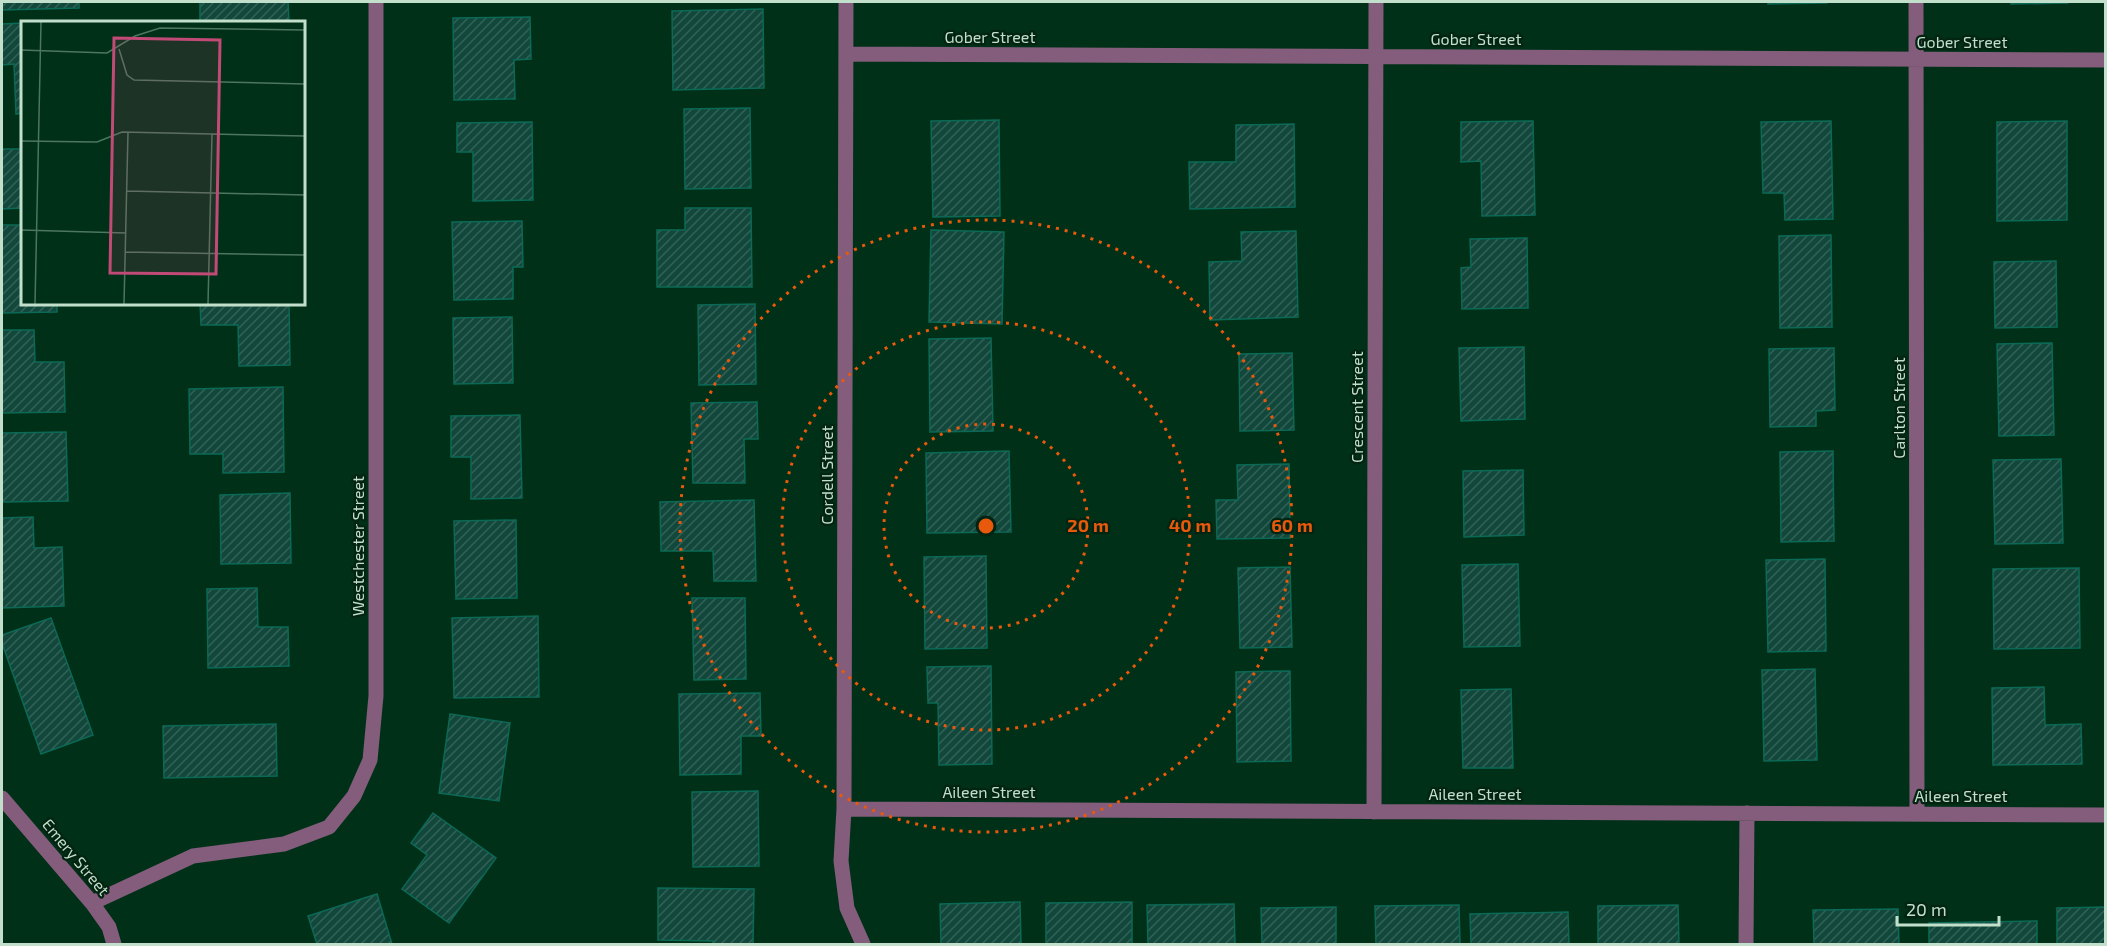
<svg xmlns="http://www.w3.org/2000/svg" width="2107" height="946" font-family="'Exo 2',sans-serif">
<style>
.building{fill:url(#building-hatch);stroke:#0b6956;stroke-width:1.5}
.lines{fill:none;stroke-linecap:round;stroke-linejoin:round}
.minor{stroke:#835d7b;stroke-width:15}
.ring{fill:none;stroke:#e8590c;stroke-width:3;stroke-dasharray:3 6}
.labels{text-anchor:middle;stroke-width:4.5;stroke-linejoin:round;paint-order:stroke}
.street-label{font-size:16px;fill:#c1dfca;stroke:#042412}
.inset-road{fill:none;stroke:#4d765f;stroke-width:1.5}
.view{fill:#c24a77;fill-opacity:0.15;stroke:#c24a77;stroke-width:3}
.inset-edge{fill:none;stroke:#c1dfca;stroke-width:3}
.centre{fill:#e8590c;stroke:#042412;stroke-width:3}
.ring-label{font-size:18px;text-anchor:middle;font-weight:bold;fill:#e8590c;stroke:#042412;stroke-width:4.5;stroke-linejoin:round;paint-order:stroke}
</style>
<defs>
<pattern id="building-hatch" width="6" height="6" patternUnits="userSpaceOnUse" patternTransform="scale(1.5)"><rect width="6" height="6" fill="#12473b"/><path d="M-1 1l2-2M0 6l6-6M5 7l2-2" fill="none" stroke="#336156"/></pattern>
</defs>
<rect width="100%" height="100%" fill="#003017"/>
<path class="building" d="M2 2H79V8L2 10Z
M200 2H288L289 22H200Z
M1768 2H1827V3L1768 4Z
M2011 2H2068V3L2011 4Z
M763 9 764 88 673 90 672 11Z
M530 17 531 59 514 60 515 99 454 100 453 18Z
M22 23V113L16 114 14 64 2 65V24Z
M750 108 751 188 685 189 684 109Z
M999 120 1000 216 933 217 931 121Z
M1533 121 1535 215 1482 216 1481 161 1461 162V122Z
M1831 121 1833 219 1785 220 1784 193H1763L1761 122Z
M2067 121V220L1997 221V122Z
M532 122 533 200 473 201V152H457V123Z
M1294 124 1295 207 1190 209 1189 162H1236V125Z
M2 149H22V208L2 209Z
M685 208H751L752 287H657V230H685Z
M522 221 523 267H513V299L454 300 452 222Z
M2 225H22V303H57V312L2 313Z
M931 230 1004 232 1002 324 929 322Z
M1296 231 1298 317 1210 320 1209 262 1242 261 1241 232Z
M1831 235 1832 327 1780 328 1779 236Z
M1527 238 1528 308 1462 309 1461 268 1471 267 1470 239Z
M2056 261 2057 327 1995 328 1994 262Z
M200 303H289L290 365 239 366 238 325H201Z
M755 304 756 384 699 385 698 305Z
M512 317 513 383 454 384 453 318Z
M2 330H34L35 362H64L65 412 2 413Z
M991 338 993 431 930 432 929 339Z
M2052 343 2054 435 1999 436 1997 344Z
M1524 347 1525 419 1461 421 1459 348Z
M1834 348 1835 410 1816 411V426L1770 427 1769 349Z
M1292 353 1294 430 1240 431 1239 354Z
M283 387 284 472 223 473V454H190L189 389Z
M757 402 758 439H744L745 483H693L691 403Z
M520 415 522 498 471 499V457H451V416Z
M66 432 68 501 2 502V433Z
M1009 451 1011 532 927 533 926 453Z
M1833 451 1834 541 1781 542 1780 452Z
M2061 459 2063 543 1995 544 1993 460Z
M1289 464 1290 538 1217 539 1216 500H1238L1237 465Z
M1523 470 1524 535 1464 537 1463 471Z
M290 493 291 563 221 564 220 495Z
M754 500 756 581H714L713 551H661L660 502Z
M33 517 34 548 62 547 64 606 2 608V518Z
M516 520 517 598 456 599 454 521Z
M986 556 987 648 925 649 924 557Z
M1825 559 1826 651 1768 652 1766 560Z
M1518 564 1520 646 1464 647 1462 565Z
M1290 567 1292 647 1240 648 1238 568Z
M2079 568 2080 648 1994 649 1993 569Z
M257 588 258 627H288L289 666 208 668 207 589Z
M692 598H745L746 679 694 680Z
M538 616 539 697 454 698 452 618Z
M51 618 93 735 41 754 2 643V635Z
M991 666 992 764 939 765 938 703H928L927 667Z
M1815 669 1817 760 1764 761 1762 670Z
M1290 671 1291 761 1237 762 1236 672Z
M2044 687 2045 725 2081 724 2082 764 1993 765 1992 688Z
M1511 689 1513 768H1463L1461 690Z
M760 693 761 736H741V774L680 775 679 694Z
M450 714 510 723 499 801 439 793Z
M276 724 277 776 164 778 163 726Z
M758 791 759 866 693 867 692 792Z
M433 813 496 858 449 923 402 889 427 855 411 843Z
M658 888 754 889 753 944H713V941L658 940Z
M377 894 392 944H317L308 916Z
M1020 902 1021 944H941L940 904Z
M1132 902V944H1046V903Z
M1234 904 1235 944H1148L1147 905Z
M1459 905 1460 944H1376L1375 906Z
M1678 905 1679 944H1598V906Z
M1336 907V944H1262L1261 908Z
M2106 907V944H2057V908Z
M1898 909 1899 944H1814L1813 910Z
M1568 912 1569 944H1471L1470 914Z
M2037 921V944H1929V923Z"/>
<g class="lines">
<path class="minor" d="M846 2 844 809 841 861 847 908 863 944
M1916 2 1917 814
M846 54 2106 60
M2 798 92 903 109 927 114 944
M844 809 2106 815
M1374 812 1376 2
M92 903 193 856 284 844 329 827 354 796 370 760 376 696V2
M1746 944 1747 813"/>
</g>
<g class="ring">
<circle cx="986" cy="526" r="102"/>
<circle cx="986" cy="526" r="204"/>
<circle cx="986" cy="526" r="306"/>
</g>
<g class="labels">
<g class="street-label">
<text x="990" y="43">Gober Street</text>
<text x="1476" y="45">Gober Street</text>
<text x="1962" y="48">Gober Street</text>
<text transform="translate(1357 407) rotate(-90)" y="6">Crescent Street</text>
<text transform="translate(1899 408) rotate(-90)" y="6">Carlton Street</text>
<text transform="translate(827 475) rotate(-90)" y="6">Cordell Street</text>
<text transform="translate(358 546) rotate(-90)" y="6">Westchester Street</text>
<text x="989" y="798">Aileen Street</text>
<text x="1475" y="800">Aileen Street</text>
<text x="1961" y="802">Aileen Street</text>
<text transform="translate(76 857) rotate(50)" y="6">Emery Street</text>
</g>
</g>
<g transform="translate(21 21)">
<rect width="284" height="284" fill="#003017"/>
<path class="inset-road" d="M98 28 106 54 113 59 284 63M0 29 86 32 114 15 139 7 284 9M0 120 76 121 101 111 284 115M106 170 284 174M0 209 105 212M104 231 284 234M14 283 20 1M103 283 107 111M187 283 191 113"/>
<path class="view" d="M93 17 199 19 195 253 89 252Z"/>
<rect width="284" height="284" class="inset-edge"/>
</g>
<circle cx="986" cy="526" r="9" class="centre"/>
<g class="ring-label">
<text x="1088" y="532">20 m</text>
<text x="1190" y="532">40 m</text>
<text x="1292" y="532">60 m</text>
</g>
<rect width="2107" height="946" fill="none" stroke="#c1dfca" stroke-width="6"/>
<path d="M1897 916v9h102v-9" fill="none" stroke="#c1dfca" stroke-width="3"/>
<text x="1906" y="916" font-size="18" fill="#c1dfca" stroke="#042412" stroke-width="4.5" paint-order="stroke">20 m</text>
</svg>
